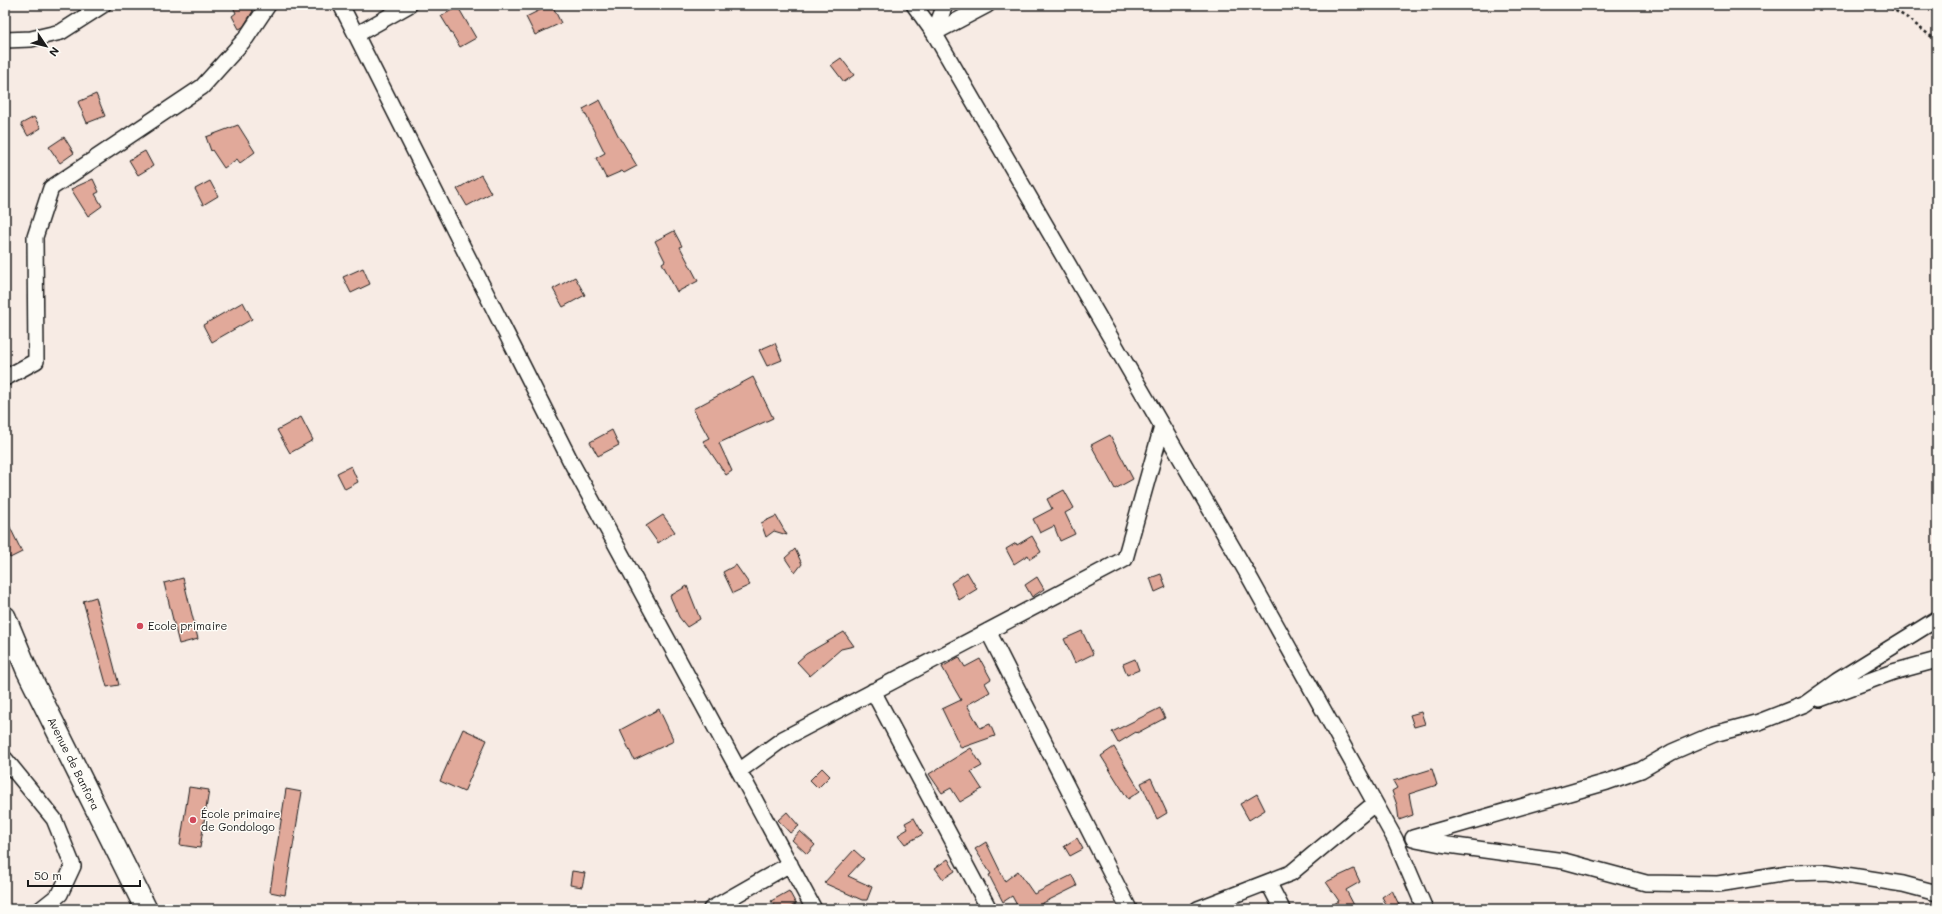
<svg xmlns="http://www.w3.org/2000/svg" width="1942" height="914" font-family="Mali,sans-serif">
<style>
.building{fill:#e1a99a;stroke:#1c1c1c}
.lines{fill:none;stroke-linecap:round;stroke-linejoin:round}
.minor-casing{stroke:#1c1c1c;stroke-width:18}
.secondary-casing{stroke:#1c1c1c;stroke-width:24}
.path{stroke:#1c1c1c;stroke-width:2.5;stroke-dasharray:3 3;stroke-linecap:butt}
.minor{stroke:#fdfcf7;stroke-width:15}
.secondary{stroke:#fdfcf7;stroke-width:21}
.poi-dot{fill:#d1495b;stroke:#fdfcf7;stroke-width:1.5}
.labels{text-anchor:middle;stroke-width:3;stroke-linejoin:round;paint-order:stroke}
.poi-label{font-size:11px;fill:#1c1c1c;stroke:#fdfcf7;text-anchor:start}
.street-label{font-size:11px;fill:#1c1c1c;stroke:#fdfcf7}
</style>
<rect width="100%" height="100%" fill="#f7ebe4"/>
<filter id="ink" filterUnits="userSpaceOnUse"><feTurbulence type="fractalNoise" baseFrequency=".025" numOctaves="2"/><feDisplacementMap in="SourceGraphic" scale="8" xChannelSelector="R" yChannelSelector="G"/><feConvolveMatrix kernelMatrix="1 2 1 2 8 2 1 2 1" color-interpolation-filters="sRGB"/></filter>
<g filter="url(#ink)">
<path class="building" d="M232 5H250L253 11 243 27 239 29 232 16 236 13Z
M550 5H552L561 23 535 35 526 17Z
M458 7 476 38 460 47 441 16Z
M841 58 854 75 844 82 831 65Z
M96 94 105 116 87 123 78 102Z
M600 100 621 141H622L637 166 624 173 622 171 606 178 596 158 605 153 583 109Z
M34 117 41 128 28 136 21 124Z
M238 125 255 152 240 163 237 159 224 168 212 150 211 151 206 137Z
M64 137 74 153 60 163 49 147Z
M145 151 153 166 138 175 129 160Z
M481 175 491 193 467 206 457 189Z
M93 179 99 192 95 194 102 206 88 216 71 189Z
M210 181 218 196 203 205 195 189Z
M674 231 682 246 680 247 698 281 677 292 662 263 665 261 655 241Z
M363 268 370 284 351 293 343 277Z
M575 277 585 295 563 307 553 289Z
M243 302 252 319 212 342 203 325Z
M775 343 782 360 767 366 759 350Z
M753 377 773 418 719 443 732 471 726 475 703 441 709 438 693 409Z
M301 417 313 440 290 453 277 430Z
M612 430 619 445 598 456 590 442Z
M1110 435 1133 479 1115 489 1091 445Z
M351 466 358 482 345 489 337 473Z
M1064 490 1074 508 1065 513 1075 534 1060 541 1054 526 1040 533 1033 519 1052 509 1047 499Z
M663 515 675 532 658 543 646 526Z
M776 516 787 535 774 531 766 537 761 523Z
M5 517 22 552 10 558 5 548Z
M1032 536 1041 552 1030 559 1028 555 1014 564 1006 549 1016 543 1017 545Z
M795 549 802 564 795 573 785 558Z
M736 565 750 585 733 593 723 572Z
M967 572 977 589 959 600 951 583Z
M1161 574 1166 587 1155 592 1150 578Z
M1037 577 1044 589 1032 597 1025 585Z
M183 578 198 639 179 644 164 583Z
M687 586 700 619 687 627 679 617 670 596Z
M96 597 119 685 107 687 83 601Z
M1082 631 1093 654 1075 663 1064 639Z
M844 632 854 646 841 649 810 676 797 662 806 654Z
M959 657 965 667 980 659 991 679 985 683 990 692 967 705 980 728 990 724 995 736 961 748 942 709 961 700 942 667Z
M1135 659 1139 670 1127 675 1123 664Z
M1160 708 1165 718 1137 733 1136 732 1118 743 1112 732Z
M659 709 674 741 634 760 620 730Z
M1421 712 1425 724 1414 727 1410 715Z
M463 729 487 740 464 792 440 781Z
M1114 747 1140 791 1128 799 1101 756Z
M971 748 982 766 971 772 982 789 960 802 951 788 942 793 929 774Z
M822 768 830 776 818 788 810 780Z
M1432 769 1437 785 1409 794 1413 815 1399 820 1397 805 1392 791 1397 788 1393 781Z
M1151 778 1167 813 1157 819 1141 783Z
M189 787 209 790 200 848 180 845Z
M286 789 302 792 285 895 270 892Z
M1257 794 1265 810 1249 820 1240 804Z
M787 812 799 826 790 833 778 820Z
M914 818 923 834 905 844 898 835 908 829 905 823Z
M800 831 815 845 807 854 792 840Z
M1077 838 1083 849 1070 856 1064 846Z
M986 842 1005 881 1018 871 1034 894 1072 875 1077 886 1031 909H1019L1012 896 1003 902 992 881 989 875 991 874 975 849Z
M854 850 864 859 848 876 872 887 867 900H862L824 883Z
M948 859 955 871 943 879 935 868Z
M1354 869 1360 882 1346 890 1356 909H1325L1339 901 1326 882Z
M572 871 585 873 582 887 570 885Z
M1392 890 1401 909H1389L1382 897Z
M789 891 796 904 786 909H776L771 901Z"/>
<g class="lines">
<defs>
<path id="minor" d="M341 5 570 460 814 909
M914 5 934 33 1246 571 1395 839 1425 909
M934 33 987 5
M934 33 945 5
M356 35 409 5
M5 40 31 39 61 32 103 5
M5 378 36 361 35 237 51 188 202 87 246 38 268 5
M988 631 1129 909
M873 691 989 909
M1820 699 1893 672 1937 660
M5 759 54 819 73 866 60 894 41 909
M739 771 783 739 1125 559 1162 427
M1413 838 1607 782 1641 770 1672 752 1714 734 1759 722 1805 704 1837 681 1937 619
M1416 839 1441 844 1564 861 1646 883 1718 884 1788 873 1826 872 1903 884 1937 893
M1268 882 1282 909
M711 909 790 864
M1198 909 1291 873 1375 803"/>
<g id="secondary">
<path id="s1" d="M5 617 27 670 146 909"/>
</g>
</defs>
<use href="#minor" class="minor-casing"/>
<use href="#secondary" class="secondary-casing"/>
<path class="path" d="M1885 5 1906 17 1937 41"/>
<use href="#minor" class="minor"/>
<use href="#secondary" class="secondary"/>
</g>
</g>
<g class="poi-dot">
<circle cx="140" cy="626" r="4"/>
<circle cx="193" cy="820" r="4"/>
</g>
<g class="labels">
<g class="poi-label">
<text x="148" y="630">Ecole primaire</text>
<text x="201" y="818">École primaire<tspan x="201" dy="13">de Gondologo</tspan></text>
</g>
<g class="street-label">
<text dy="4" stroke="none"><textPath href="#s1" startOffset="162">Avenue de Banfora</textPath></text>
</g>
</g>
<rect width="1942" height="914" fill="none" stroke="#fdfcf7" stroke-width="20"/>
<rect x="10" y="10" width="1922" height="894" fill="none" stroke="#1c1c1c" stroke-width="1.5" filter="url(#ink)"/>
<g transform="translate(46 46) rotate(125)" stroke="#fdfcf7" stroke-width="3" paint-order="stroke">
<path d="M0-3L7 15L0 10L-7 15Z" fill="#1c1c1c"/>
<text y="-6" font-size="11" font-weight="bold" text-anchor="middle" fill="#1c1c1c">N</text>
</g>
<path d="M28 880v6h112v-6" fill="none" stroke="#1c1c1c" stroke-width="2"/>
<text x="34" y="880" font-size="12" fill="#1c1c1c" stroke="#fdfcf7" stroke-width="3" paint-order="stroke">50 m</text>
</svg>
